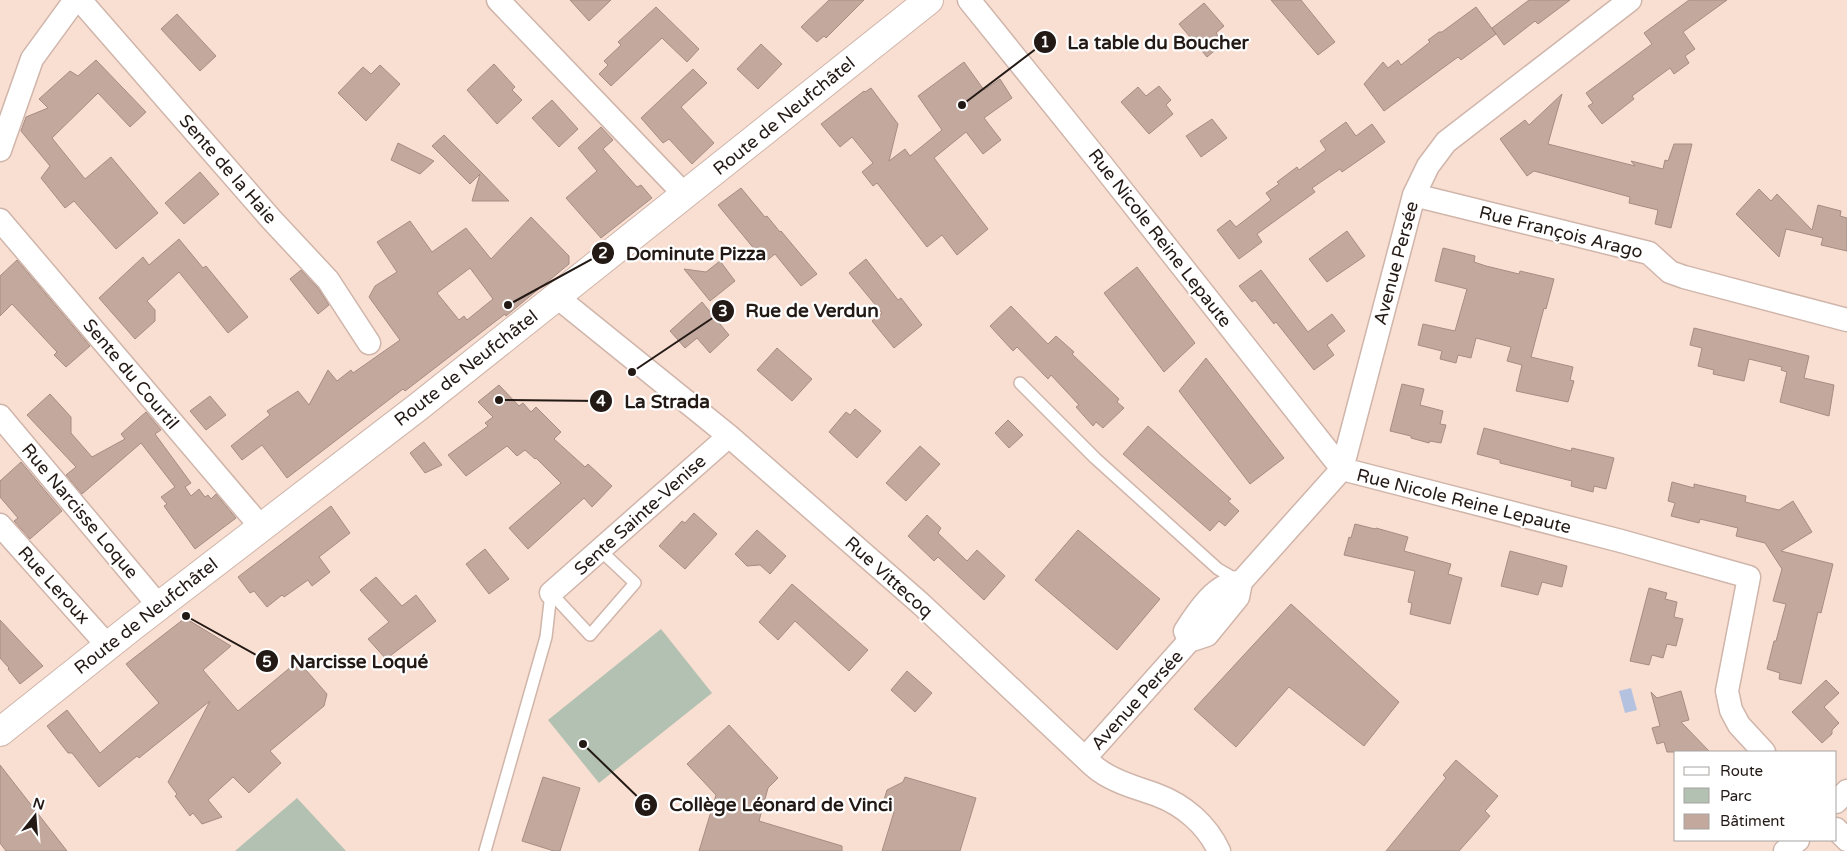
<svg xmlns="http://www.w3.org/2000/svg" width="1847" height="851" font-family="'Varela Round',sans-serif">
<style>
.green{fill:#b2c1b1}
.water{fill:#b4c2e0}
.building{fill:#c2a89d;stroke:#a68d83;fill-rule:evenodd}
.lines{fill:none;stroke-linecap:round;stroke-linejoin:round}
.lane-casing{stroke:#cfb5aa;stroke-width:14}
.street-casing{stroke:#cfb5aa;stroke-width:25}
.secondary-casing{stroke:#cfb5aa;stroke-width:30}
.lane{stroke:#fff;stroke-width:11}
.street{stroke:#fff;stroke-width:22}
.secondary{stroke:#fff;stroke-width:28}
.labels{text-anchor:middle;stroke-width:4.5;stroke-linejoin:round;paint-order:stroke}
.street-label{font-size:18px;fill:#231915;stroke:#fff}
.leader{fill:none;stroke:#231915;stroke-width:2}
.callout-dot{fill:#231915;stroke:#fff;stroke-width:2}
.mark-label{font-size:15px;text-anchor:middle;font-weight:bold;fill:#fff}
.callout-label{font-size:19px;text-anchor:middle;font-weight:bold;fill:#231915;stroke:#fff;stroke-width:4.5;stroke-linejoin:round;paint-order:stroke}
</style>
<rect width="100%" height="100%" fill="#f9ded2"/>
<path class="green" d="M661 629 712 693 599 783 548 720Z
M297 798 346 851H235Z"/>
<path class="water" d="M1631 688 1637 710 1625 713 1619 691Z"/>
<path class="building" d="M570 0H611L589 21Z
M829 0H864L826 38 824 36 817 42 801 27Z
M1271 0H1301L1335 42 1318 55Z
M1529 0H1570L1538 24 1535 21 1504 45 1492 28Z
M1689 0H1727L1683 32 1695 49 1685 56 1689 63 1674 74 1670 68 1632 96 1634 99 1602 124 1588 106 1593 103 1586 93 1652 44 1644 33Z
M1204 3 1224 26 1216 33 1224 43 1207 57 1179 24Z
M656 7 699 49 687 62 662 38 611 86 599 74 608 65 604 61 621 45 618 42Z
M1476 7 1496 34 1461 60 1458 57 1384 111 1364 84 1383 62 1388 68 1398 60 1401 65 1430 42 1428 40 1439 32H1442Z
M177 14 216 56 200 71 161 29Z
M761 44 782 64 758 89 737 69Z
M96 60 146 112 130 127 98 93 52 138 85 179 111 157 158 213 116 249 74 201 65 208 41 178 50 166 21 131 26 117 48 108 39 99 70 71 78 76Z
M964 62 984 90 1000 79 1012 98 984 118 1001 140 983 154 966 132 934 158 988 229 957 255 942 235 927 247 877 183 873 186 862 172 873 163 852 137 840 147 821 124 864 91 865 92 871 88 898 124 889 161 905 149 910 156 942 130 918 96Z
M494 64 515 87 512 90 522 100 497 124 467 90Z
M380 65 400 84 366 121 338 93 363 67 371 74Z
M693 69 707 83 681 107 714 143 692 164 669 139 663 143 641 118Z
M1159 86 1171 100 1166 105 1173 114 1149 134 1121 102 1138 87 1146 96Z
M1562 94 1548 144 1635 166 1631 161 1663 169 1665 160 1668 161 1674 144H1692L1671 228 1655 224 1658 210 1629 203 1630 197 1534 171 1527 176 1500 139 1525 120 1529 125Z
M552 100 578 129 559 147 532 118Z
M1212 119 1227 138 1201 157 1186 136Z
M1346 122 1356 136 1372 124 1385 142 1342 172 1340 169 1312 188 1315 192 1257 234 1262 242 1239 259 1217 230 1230 220 1236 227 1271 200 1266 193 1279 184 1277 182 1297 167 1299 170 1326 150 1320 141Z
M601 127 613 140 603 149 637 187 641 185 652 198 601 238 566 198 597 171 578 148Z
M444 135 481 172 509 201H472L480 174 470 184 432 146Z
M398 143 434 161 420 174 391 160Z
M200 172 219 194 184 224 165 203Z
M741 188 765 217 767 216 780 232 781 231 817 274 801 286 775 254 765 262 718 205Z
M1759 189 1771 201 1777 194 1812 230 1818 205 1841 211 1840 216 1847 218V251L1821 245 1823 238 1786 229 1779 257 1736 214Z
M531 217 569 256V264L506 316 505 314 405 391 403 389 287 478 262 445 242 460 231 446 270 415 267 411 298 391 309 405 328 370 337 381 351 370 353 373 400 340 369 297 375 286 397 272 377 242 410 221 432 252 466 228 491 259ZM470 268 493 299 467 320 464 316 459 320 437 293Z
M1347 231 1365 256 1327 282 1309 259Z
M179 239 203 268 206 266 248 317 228 333 179 272 147 301 155 310V321L135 339 99 298 143 257 149 265Z
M1443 248 1475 256 1474 262 1486 266 1519 274 1520 271 1554 279 1546 309 1544 308 1531 357 1573 367 1570 380 1574 381 1568 402 1516 391 1522 365 1507 361 1511 347 1476 338 1471 358 1458 355 1456 363 1440 359 1442 351 1418 345 1423 324 1455 331 1467 289 1435 281Z
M866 259 898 300 901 298 922 325 894 348 872 321 882 313 849 273Z
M17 260 90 346 66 367 54 355 57 352 12 304 0 316V276Z
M720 261 735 281 710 301 684 269 706 272Z
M1137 267 1195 343 1164 372 1104 293Z
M301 270 318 288 329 305 318 314 290 279Z
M1261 270 1308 332 1332 314 1345 331 1327 345 1334 355 1314 370 1276 322 1274 324 1255 300 1252 302 1239 286Z
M702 302 729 335 710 353 697 338 685 348 670 331Z
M1011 306 1048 344 1056 336 1074 352 1072 354 1119 399 1117 402 1124 408 1103 428 1096 422 1093 426 1076 407 1079 405 1051 375 1048 379 1017 347 1013 351 990 326Z
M1694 328 1809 356 1804 378 1834 385 1829 416 1780 402 1787 372 1781 370 1782 367 1749 359 1744 381 1713 374 1714 370 1698 366 1702 348 1690 345Z
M777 348 812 379 792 401 757 370Z
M1206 358 1284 458 1250 484 1179 391Z
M1402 384 1424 389 1420 405 1443 411 1440 424 1446 425 1441 443 1430 441 1429 443 1411 438V436L1390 431Z
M499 385 519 406 523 403 531 412 536 407 561 432 554 439 585 467 588 464 612 486 592 507 584 498 528 549 509 528 561 483 536 458 535 459 525 450 517 456 507 446 466 476 448 455 488 426 485 423 493 417 478 402Z
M50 394 71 417V433L92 457 125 439 121 434 146 412 161 430 155 434 191 483 185 487 191 496 199 489 205 497 208 495 211 499 216 494 236 518 195 549 164 506 167 504 161 497 175 487 141 443 82 494 66 475 76 467 27 415Z
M210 396 226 415 206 430 190 411Z
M855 409 881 431 857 458 829 432 846 412 850 415Z
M1008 420 1023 435 1009 448 995 433Z
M1148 426 1231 499 1228 501 1239 511 1225 526 1219 521 1210 531 1123 454Z
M1484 428 1571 451 1572 448 1614 458 1606 489 1594 486 1593 492 1571 486 1572 481 1500 463V460L1477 454Z
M424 442 442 465 425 473 410 453Z
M920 446 940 464 906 501 886 483Z
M21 462 62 511 30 539 14 521 18 518 0 497V481Z
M1672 482 1694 488V484L1746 496 1745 502 1779 510 1793 501 1812 532 1781 551 1833 564 1821 613 1818 612 1801 684 1779 679 1780 673 1767 669 1774 641H1776L1786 604 1773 601 1782 569 1765 543 1736 536 1738 528 1700 519 1699 523 1671 516 1675 503 1668 501Z
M331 506 350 533 319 557 330 572 312 586 308 580 284 597 282 595 267 607 254 591 250 593 238 577Z
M694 513 717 534 685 569 659 546 682 521 685 523Z
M927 515 941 528 938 533 967 561 977 550 1005 576 984 600 938 557 934 561 908 536Z
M1355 524 1375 529 1376 528 1408 537 1404 551 1451 564 1448 574 1462 578 1450 624 1410 614 1412 603 1408 602 1415 571 1344 555 1349 537 1351 538Z
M757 530 786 556 770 574 760 565 747 566 735 554Z
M1078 530 1160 599 1117 650 1035 580Z
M485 549 509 579 489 594 466 564Z
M1510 551 1567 566 1562 587 1542 582 1538 595 1501 586Z
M376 577 402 606 416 595 436 621 386 659 368 639 389 622 360 590Z
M792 584 868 650 849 671 795 621 778 640 759 622Z
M1649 588 1667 593 1665 599 1677 602 1674 617 1683 619 1676 646 1667 644 1663 658 1652 655 1649 665 1630 661Z
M1291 604 1399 702 1364 746 1289 687 1236 747 1194 709Z
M185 618 231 646 203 670 238 711 298 661 327 694 324 706 270 751 281 763 249 793 233 777 208 800 222 817 202 824 193 813 190 816 175 796 177 794 168 782 210 701 139 758 137 756 99 787 72 753H68L47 726 67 710 100 753 159 703 126 664Z
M0 620 43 666 20 684 8 669 9 668 0 658Z
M907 671 932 693 915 712 891 690Z
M1826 680 1839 693 1824 707 1839 723 1832 730V734L1822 743 1792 712Z
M1681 691 1689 720 1681 722 1710 752H1667L1664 742 1657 744 1652 728 1660 726 1651 692 1657 698Z
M729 725 778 778 768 788 759 821 842 846V851H699L716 795 687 764Z
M1456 760 1498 796 1485 811 1490 816 1459 851H1386L1446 778 1443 775Z
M0 765 67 851H6L0 843Z
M543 777 580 788 560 851H554L522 841Z
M905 777 976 798 960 851H882L894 812 881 809 887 790 903 782Z"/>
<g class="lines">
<defs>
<path id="lane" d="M1020 383 1095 458 1218 569 1239 581
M551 593 590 635 635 583 600 550
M485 851 546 637 551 593"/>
<path id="street" d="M80 0 271 219 328 280 369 343
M498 0 685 195
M969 0 1102 165 1342 469 1621 541 1749 577 1727 691 1731 710 1739 725 1764 752
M0 150 32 59 75 0
M1414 195 1649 253 1670 272 1684 277 1847 320
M0 220 261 527
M557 297 729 436 921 604 1085 758C1090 763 1094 767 1100 771 1117 783 1138 788 1157 795 1184 805 1207 825 1219 851
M0 416 159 606
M0 525 108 646
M551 593 729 436
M1189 641 1185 631C1197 612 1217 581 1241 582
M1085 758 1189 641 1207 635 1238 597 1241 582 1342 469 1414 195 1428 166 1446 142 1630 0
M1836 802 1847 791
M1836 829 1847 840
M1785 851 1798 840"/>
<path id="secondary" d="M0 732 133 626 418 407 929 0"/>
</defs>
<use href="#lane" class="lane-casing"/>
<use href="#street" class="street-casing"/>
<use href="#secondary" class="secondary-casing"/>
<use href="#lane" class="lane"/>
<use href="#street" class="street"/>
<use href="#secondary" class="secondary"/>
</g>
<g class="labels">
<g class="street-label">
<text transform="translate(784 116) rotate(-39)" y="6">Route de Neufchâtel</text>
<text transform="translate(228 169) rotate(49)" y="6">Sente de la Haie</text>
<text transform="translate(1561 232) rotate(14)" y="6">Rue François Arago</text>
<text transform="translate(1160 238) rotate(52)" y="6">Rue Nicole Reine Lepaute</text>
<text transform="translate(1396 263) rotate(-75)" y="6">Avenue Persée</text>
<text transform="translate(466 368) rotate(-38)" y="6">Route de Neufchâtel</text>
<text transform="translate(131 374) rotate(50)" y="6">Sente du Courtil</text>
<text transform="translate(1464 501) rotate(14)" y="6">Rue Nicole Reine Lepaute</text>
<text transform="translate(80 511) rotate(50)" y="6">Rue Narcisse Loque</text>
<text transform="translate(640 515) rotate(-42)" y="6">Sente Sainte-Venise</text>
<text transform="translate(889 577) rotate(42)" y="6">Rue Vittecoq</text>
<text transform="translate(54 585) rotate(48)" y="6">Rue Leroux</text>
<text transform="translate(146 616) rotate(-38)" y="6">Route de Neufchâtel</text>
<text transform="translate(1137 700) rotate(-48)" y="6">Avenue Persée</text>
</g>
</g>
<path class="leader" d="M962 105L1045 42M508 305L603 253M632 372L723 311M499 400L601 401M186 616L267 661M583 744L646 805"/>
<g class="callout-dot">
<circle cx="962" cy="105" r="5"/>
<circle cx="508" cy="305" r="5"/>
<circle cx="632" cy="372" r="5"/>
<circle cx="499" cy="400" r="5"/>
<circle cx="186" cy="616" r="5"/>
<circle cx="583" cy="744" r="5"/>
<circle cx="1045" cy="42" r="12"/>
<circle cx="603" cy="253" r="12"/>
<circle cx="723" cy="311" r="12"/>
<circle cx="601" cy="401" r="12"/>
<circle cx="267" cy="661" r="12"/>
<circle cx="646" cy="805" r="12"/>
</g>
<g class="mark-label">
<text x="1045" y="47">1</text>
<text x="603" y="258">2</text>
<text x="723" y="316">3</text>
<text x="601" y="406">4</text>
<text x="267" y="667">5</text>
<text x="646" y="810">6</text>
</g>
<g class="callout-label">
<text x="1158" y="49">La table du Boucher</text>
<text x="696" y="260">Dominute Pizza</text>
<text x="812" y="317">Rue de Verdun</text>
<text x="667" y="408">La Strada</text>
<text x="359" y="668">Narcisse Loqué</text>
<text x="781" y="811">Collège Léonard de Vinci</text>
</g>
<rect x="1674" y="751" width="162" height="90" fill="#ffffff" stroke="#a7a3a1"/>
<rect x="1684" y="767" width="25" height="8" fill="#ffffff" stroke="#a7a3a1"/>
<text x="1720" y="776" font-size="15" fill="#231915">Route</text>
<rect x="1684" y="788" width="25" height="15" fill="#b2c1b1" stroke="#a7a3a1"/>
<text x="1720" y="801" font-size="15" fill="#231915">Parc</text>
<rect x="1684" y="814" width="25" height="15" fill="#c2a89d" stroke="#a7a3a1"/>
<text x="1720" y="826" font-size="15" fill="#231915">Bâtiment</text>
<g transform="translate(35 816) rotate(17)" stroke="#ffffff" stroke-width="4" paint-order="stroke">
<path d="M0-4L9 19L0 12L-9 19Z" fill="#231915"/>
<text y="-8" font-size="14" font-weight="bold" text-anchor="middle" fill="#231915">N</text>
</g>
</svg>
